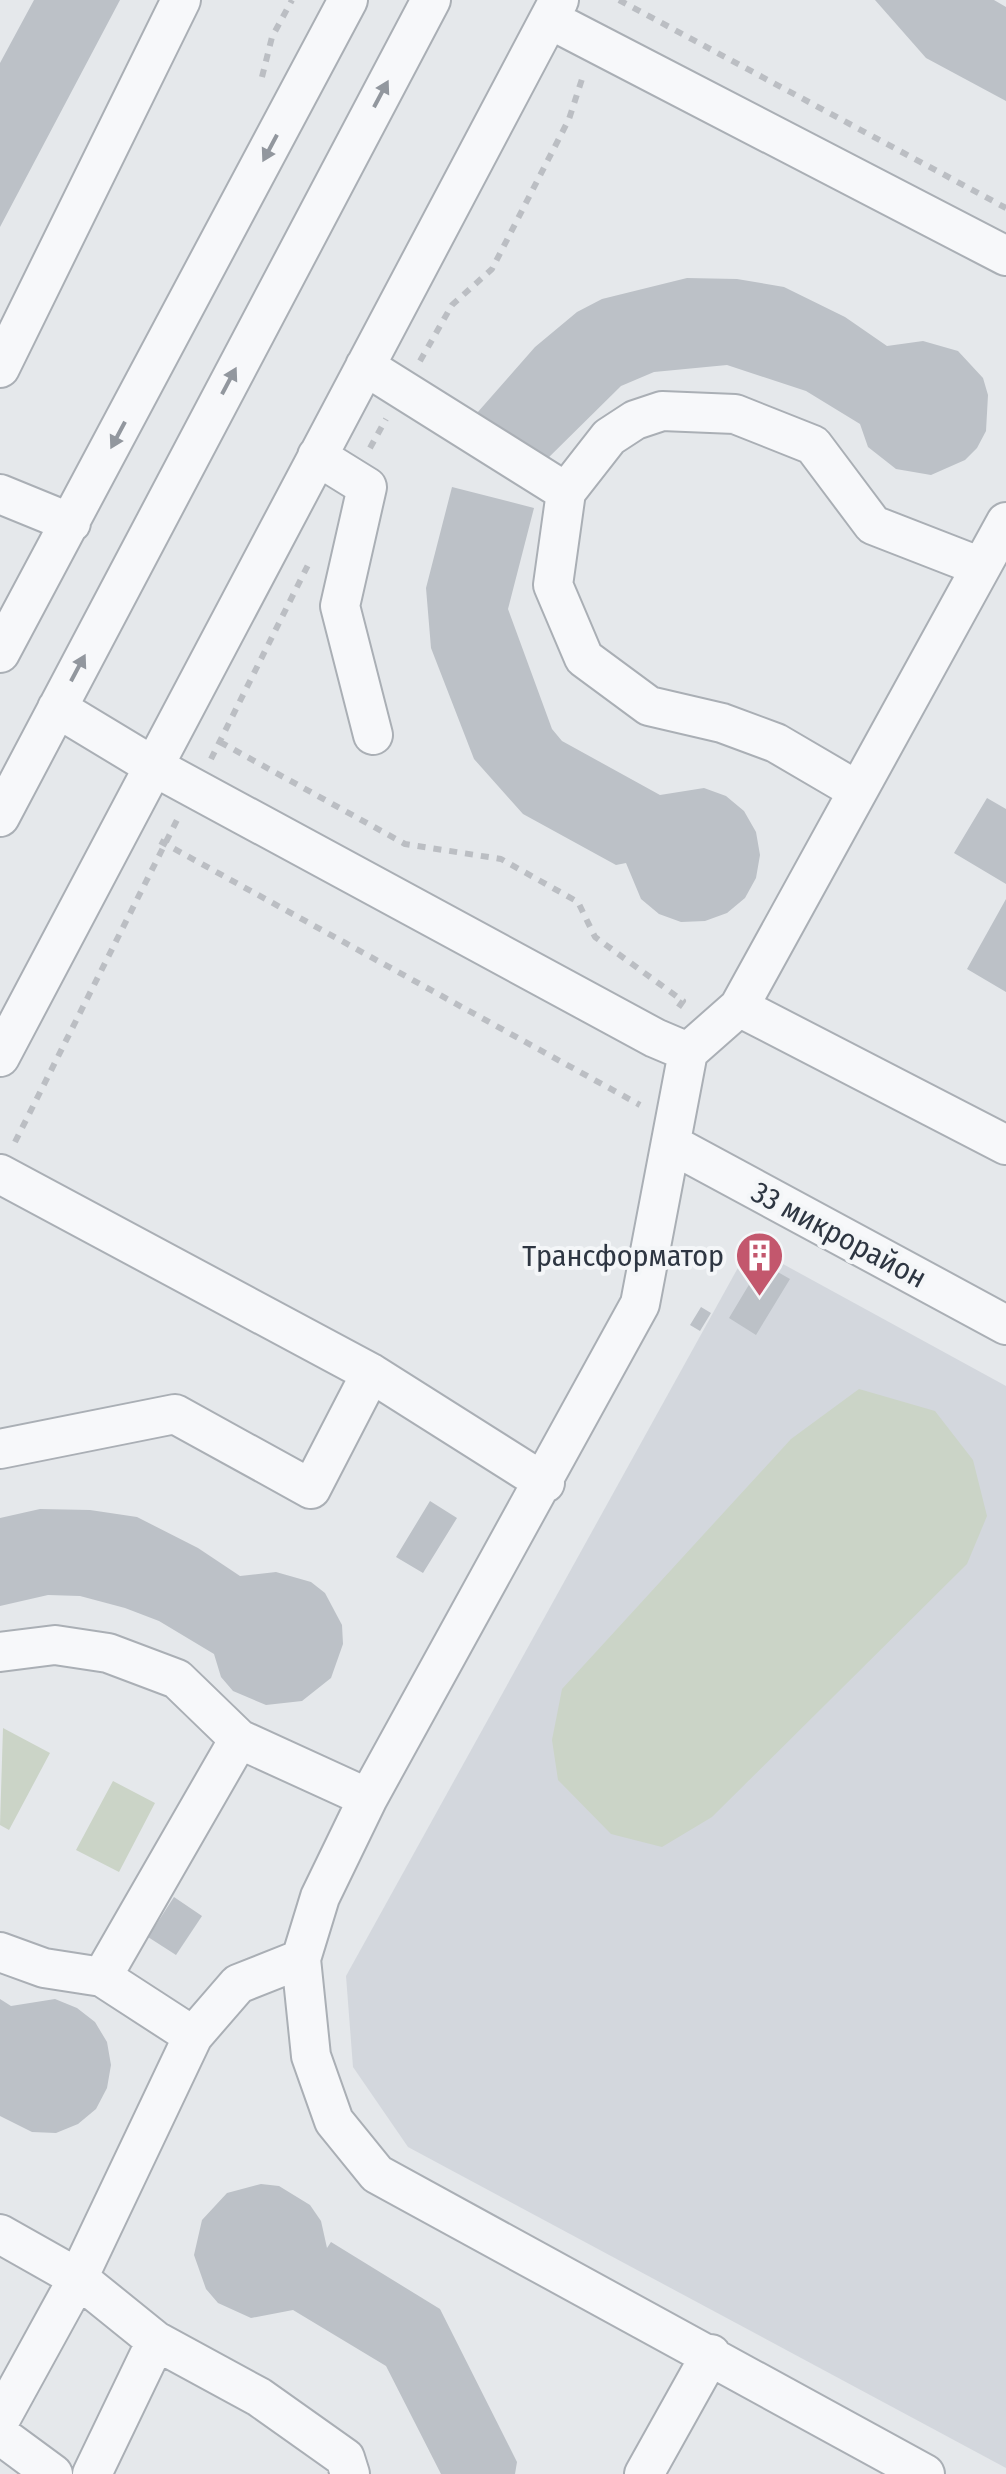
<svg xmlns="http://www.w3.org/2000/svg" width="1006" height="2474" font-family="'Fira Sans Condensed',sans-serif">
<style>
.built{fill:#d3d7dd}
.green{fill:#cbd4c7}
.building{fill:#bcc1c7}
.lines{fill:none;stroke-linecap:round;stroke-linejoin:round}
.minor-casing{stroke:#aaafb5;stroke-width:42}
.path{stroke:#bbbec3;stroke-width:6;stroke-dasharray:8 8;stroke-linecap:butt}
.minor{stroke:#f7f8fa;stroke-width:38}
.oneway{fill:#92979e}
.labels{text-anchor:middle;stroke-width:8;stroke-linejoin:round;paint-order:stroke}
.street-label{font-size:30px;fill:#2e3642;stroke:#f4f6f8}
.poi-label{font-size:30px;fill:#2e3642;stroke:#f4f6f8;text-anchor:end}
</style>
<rect width="100%" height="100%" fill="#e5e8eb"/>
<path class="built" d="M750 1246 1006 1386V2468L408 2147 353 2067 346 1976Z"/>
<path class="green" d="M859 1389 935 1411 973 1460 987 1516 967 1564 712 1817 662 1847 611 1834 558 1780 552 1740 562 1689 791 1439Z
M3 1728 50 1753 9 1830 0 1825Z
M113 1781 155 1803 119 1872 76 1850Z"/>
<path class="building" d="M34 0H120L0 227V63Z
M875 0H994L1006 7V101L926 58Z
M687 278 737 279 784 287 845 317 887 346 923 341 958 351 983 378 988 395 986 431 977 448 965 460 931 475 896 469 868 447 860 424 806 391 727 365 654 372 621 386 541 465 477 413 535 347 577 312 602 299Z
M452 487 534 508 508 609 552 729 562 741 660 795 704 788 726 796 744 811 756 832 760 855 756 878 745 898 727 913 705 921 681 922 659 914 641 899 626 863 616 865 523 814 474 759 431 648 426 588Z
M987 798 1006 809V884L954 853Z
M1006 899V992L967 969Z
M762 1263 790 1279 756 1335 729 1318Z
M701 1307 711 1313 700 1331 690 1325Z
M430 1501 457 1518 423 1573 396 1557Z
M40 1509 90 1510 137 1517 198 1548 240 1576 276 1572 311 1582 325 1593 342 1625 343 1644 331 1678 302 1701 266 1705 233 1691 221 1677 214 1654 159 1621 125 1608 80 1596 48 1595 0 1606V1518Z
M174 1897 202 1916 176 1955 148 1937Z
M0 1999 11 2006 55 1999 77 2008 95 2022 107 2042 111 2065 107 2088 96 2109 78 2124 56 2133 32 2132 0 2116Z
M261 2184 279 2186 310 2205 321 2221 327 2248 331 2242 440 2309 517 2462 515 2474H441L386 2366 293 2310 251 2318 218 2303 206 2289 194 2255 202 2220 227 2193Z"/>
<g class="lines">
<defs>
<path id="minor" d="M549 19 1006 256
M365 366 566 492 553 585 584 658 649 706 722 723 776 743 858 791
M0 368 181 0
M317 456 367 487 340 606 373 735
M566 492 609 437 635 420 662 411 735 414 813 445 873 525 981 567
M0 494 71 523
M0 653 348 0
M57 708 153 766 655 1038 688 1052
M0 817 431 0
M739 1007 1006 1145
M0 1057 559 0
M673 1145 1006 1325
M0 1174 371 1373 545 1483
M0 1449 175 1414 311 1489 371 1373
M0 1652 55 1645 108 1653 177 1679 239 1739 368 1798
M0 1952 44 1968 102 1977 193 2036
M301 1959 238 1984 193 2036 78 2278 156 2341 259 2397 345 2458 350 2474
M102 1977 239 1739
M0 2234 78 2278 0 2420
M0 2435 53 2474
M92 2474 156 2341
M644 2474 711 2354
M925 2474 377 2174 334 2121 311 2056 301 1959 320 1897 368 1798 640 1304 688 1052 739 1007 1006 522"/>
</defs>
<use href="#minor" class="minor-casing"/>
<path class="path" d="M619 0 1006 208
M262 77 272 37 292 0
M420 361 452 305 492 269 569 119 583 76
M370 448 386 419
M220 742 405 844 501 859 578 902 595 937 683 1001 678 1008
M211 759 308 565
M160 841 640 1105
M15 1142 178 818"/>
<use href="#minor" class="minor"/>
</g>
<defs><path id="oneway-solid" d="M-6-.8H1V-3.2L6.5 0L1 3.2V.8H-6Z" transform="scale(2.5)"/></defs>
<g class="oneway">
<use href="#oneway-solid" transform="translate(381 94) rotate(-62)"/>
<use href="#oneway-solid" transform="translate(270 148) rotate(118)"/>
<use href="#oneway-solid" transform="translate(229 381) rotate(-62)"/>
<use href="#oneway-solid" transform="translate(118 435) rotate(118)"/>
<use href="#oneway-solid" transform="translate(78 668) rotate(-62)"/>
</g>
<defs>
<symbol id="building-pin" viewBox="-11 -11 22 30"><path d="M0 17L-7.5 6A9.5 9.5 0 1 1 7.5 6Z" fill="#c3576d" stroke="#f4f6f8"/><path d="M-4-6H4V6H1V3H-1V6H-4ZM-2.5-4.3h1.7v1.8h-1.7ZM.8-4.3h1.7v1.8H.8ZM-2.5-1h1.7V.8h-1.7ZM.8-1h1.7V.8H.8Z" fill="#fff"/></symbol>
</defs>
<g fill-rule="evenodd">
<use href="#building-pin" x="732" y="1228" width="55" height="75"/>
</g>
<g class="labels">
<g class="street-label">
<text transform="translate(839 1235) rotate(28)" y="10">33 микрорайон</text>
</g>
<g class="poi-label">
<text x="724" y="1266">Трансформатор</text>
</g>
</g>
</svg>
